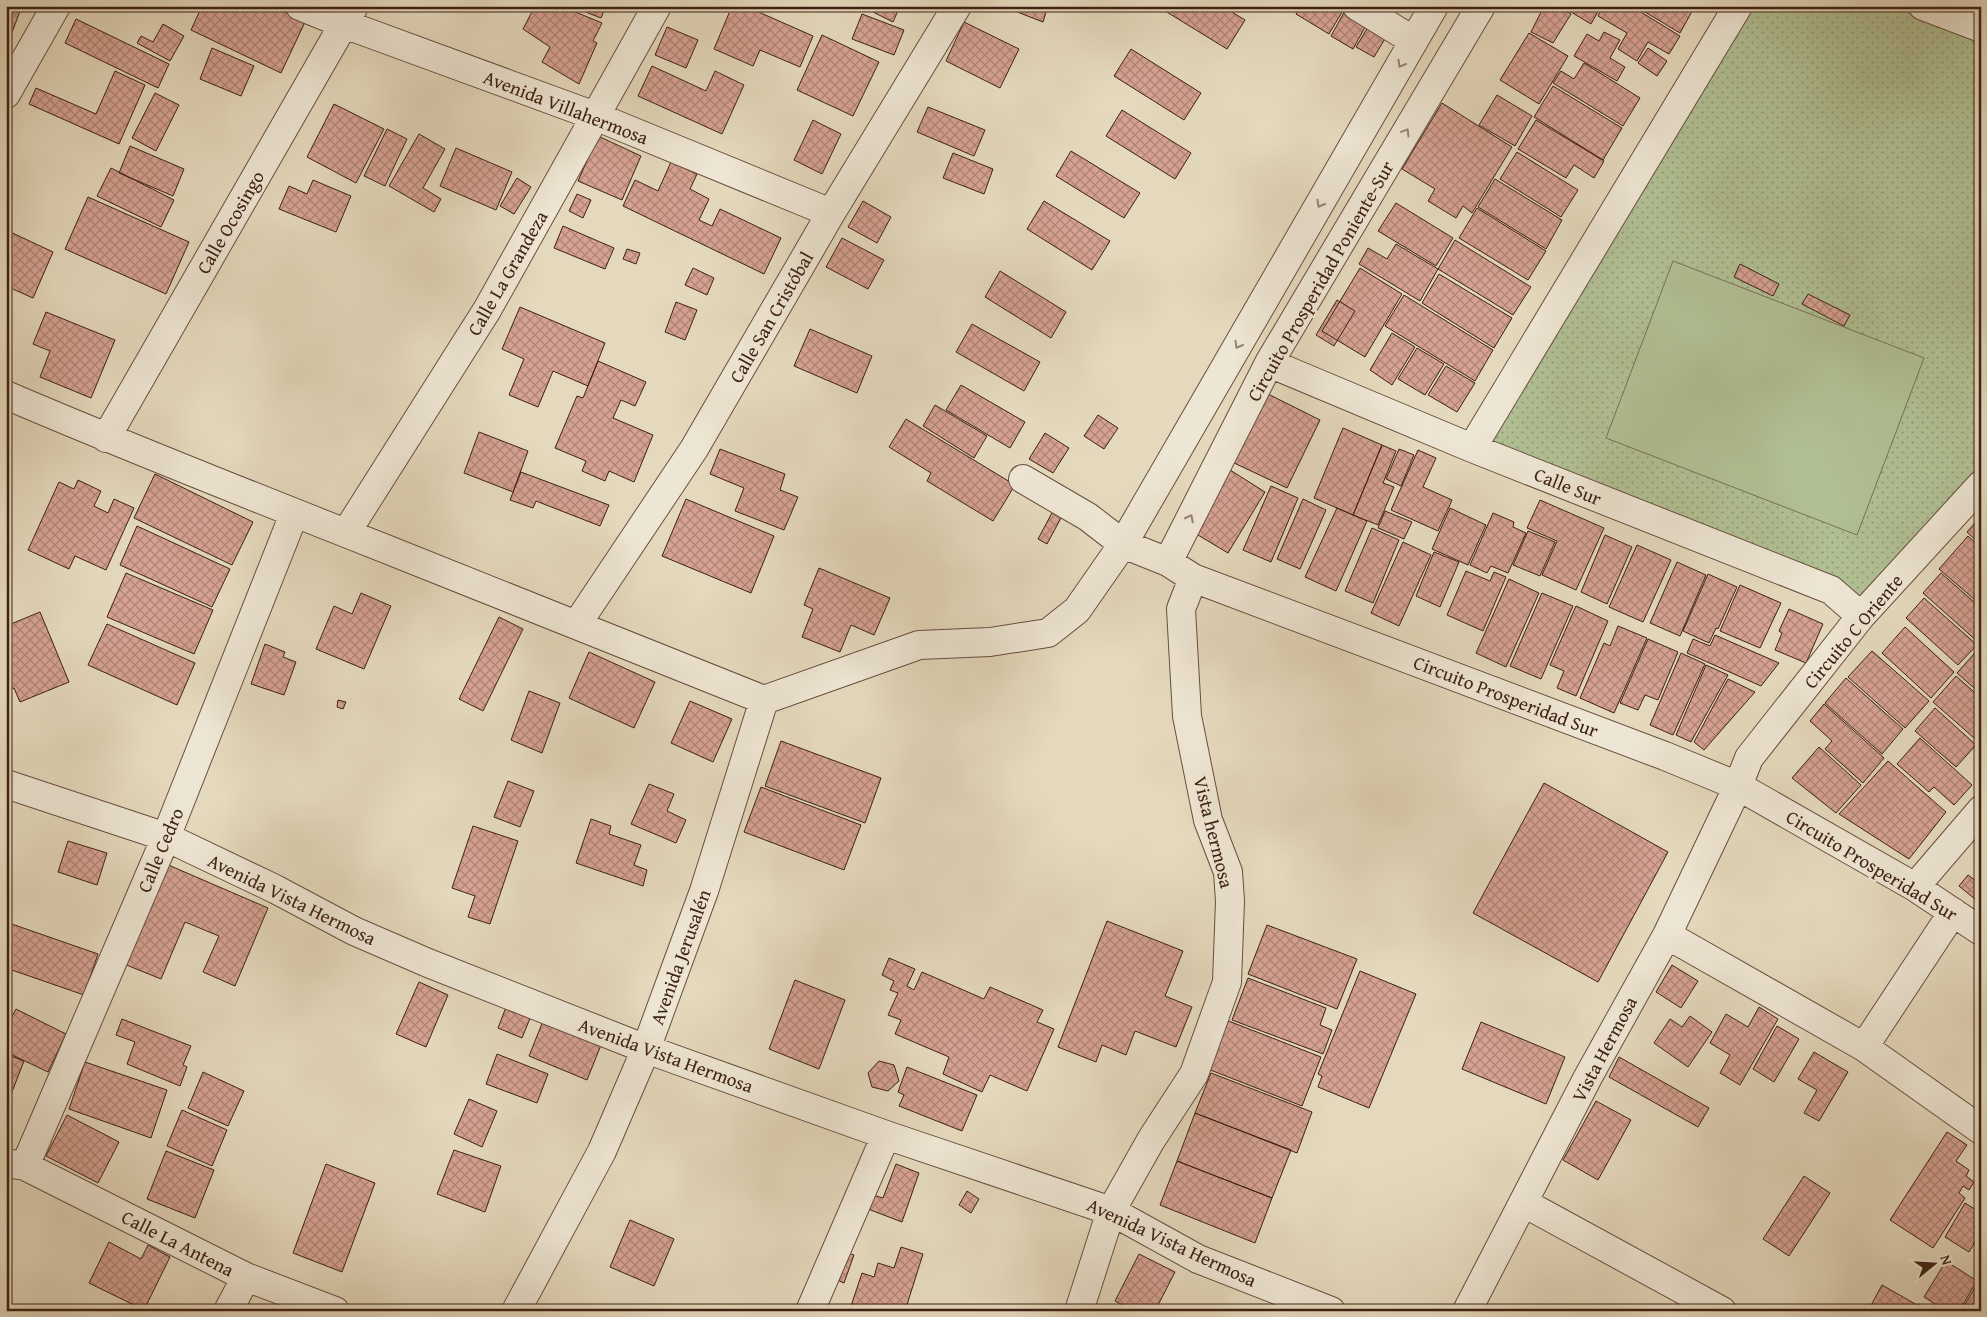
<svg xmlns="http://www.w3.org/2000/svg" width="1987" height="1317" font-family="'Gentium Book Plus',serif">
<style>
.grass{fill:url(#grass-dots);stroke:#787054}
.garden{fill:#b1c094;stroke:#787054}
.building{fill:url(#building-cross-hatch);stroke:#3e2015}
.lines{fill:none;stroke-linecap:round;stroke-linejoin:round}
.minor-casing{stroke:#684e3f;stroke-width:30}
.minor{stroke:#eee6d4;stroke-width:28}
.oneway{stroke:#968374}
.labels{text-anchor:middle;stroke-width:4.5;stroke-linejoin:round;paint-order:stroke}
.street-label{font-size:19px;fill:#3e2015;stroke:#eee6d4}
</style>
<defs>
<pattern id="grass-dots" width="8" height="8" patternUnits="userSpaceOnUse" patternTransform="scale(1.25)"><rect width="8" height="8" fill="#b1c094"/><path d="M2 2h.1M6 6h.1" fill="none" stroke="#919c78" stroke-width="1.8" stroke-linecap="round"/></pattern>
<pattern id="building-cross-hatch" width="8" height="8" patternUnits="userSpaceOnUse" patternTransform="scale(1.25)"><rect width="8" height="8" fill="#d6a293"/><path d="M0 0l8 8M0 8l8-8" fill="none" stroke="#af8477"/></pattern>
</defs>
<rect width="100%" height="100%" fill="#e5d9bd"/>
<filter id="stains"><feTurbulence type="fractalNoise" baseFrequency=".004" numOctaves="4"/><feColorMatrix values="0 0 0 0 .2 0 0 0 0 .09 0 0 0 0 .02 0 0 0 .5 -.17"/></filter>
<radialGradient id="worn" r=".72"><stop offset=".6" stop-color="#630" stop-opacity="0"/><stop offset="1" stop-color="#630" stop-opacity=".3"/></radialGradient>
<path class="grass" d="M1754 6H1890L1981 40V466L1859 599 1487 442Z"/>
<path class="garden" d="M1673 261 1924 358 1857 535 1606 438Z"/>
<path class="building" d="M6 6H22L11 35 6 33Z
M202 6H272L305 22 281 73 191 30Z
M535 6H561L602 23 593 41 597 43 579 84 542 62 550 47 523 29Z
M570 6H606L601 18Z
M732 6H745L813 36 800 67 760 50 753 66 714 49Z
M861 6H900L893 22Z
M1002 6H1048L1043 22Z
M1157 6H1222L1245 20 1227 49Z
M1300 6H1345V7L1329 34 1296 14Z
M1544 6H1557L1571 14 1553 43 1531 32Z
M1561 6H1601L1591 24Z
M1603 6H1631L1680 36 1669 54 1648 42 1637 61 1618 49 1627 33 1598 16Z
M1635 6H1695L1680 33Z
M1347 7 1369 20 1353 49 1331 36Z
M862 14 904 30 894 55 852 39Z
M76 19 169 64 158 88 65 43Z
M964 22 1019 49 1000 88 946 61Z
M1371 22 1389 32 1374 57 1356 47Z
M163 24 184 36 170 61 137 43 141 36 153 42Z
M667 27 698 40 686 68 655 55Z
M1604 32 1620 40 1610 58 1625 67 1617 81 1574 56 1587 34 1599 41Z
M1529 33 1568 56 1539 104 1500 80Z
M822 35 879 62 853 116 797 90Z
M212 48 254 66 241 96 200 79Z
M1648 48 1667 61 1657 76 1638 63Z
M1131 49 1201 93 1184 120 1114 76Z
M1584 63 1640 98 1623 126 1553 83 1561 71 1574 79Z
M652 66 706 91 715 71 744 85 722 134 638 96Z
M115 71 145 85 119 144 29 104 36 88 96 114Z
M1553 86 1622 128 1603 160 1534 117Z
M155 93 179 105 156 151 132 138Z
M1497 95 1532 116 1515 146 1479 125Z
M1442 103 1512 147 1472 213 1463 206 1456 218 1428 201 1435 189 1402 169Z
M334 104 384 129 356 183 307 157Z
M928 107 985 130 974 156 917 132Z
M1122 110 1191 153 1175 179 1106 136Z
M813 120 841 134 822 174 794 160Z
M1536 120 1604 161 1594 178 1574 165 1566 178 1518 149Z
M387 129 407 139 385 186 364 176Z
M419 134 445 149 423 188 441 199 434 212 389 186Z
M598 136 641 156 622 200 578 181Z
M130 146 184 169 173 196 119 173Z
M456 148 512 172 496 210 440 186Z
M1071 151 1140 193 1124 218 1056 176Z
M1517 152 1578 190 1561 217 1500 179Z
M953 153 993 169 984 194 943 178Z
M671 162 697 174 690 189 709 199 699 220 712 226 720 209 781 238 764 274 623 206 635 180 658 191Z
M111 168 174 200 161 227 97 196Z
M517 178 531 187 514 214 500 206Z
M1495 179 1562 220 1546 249 1478 207Z
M313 180 351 196 336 232 279 209 289 186 307 194Z
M577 194 591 200 583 218 569 211Z
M88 197 189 242 166 294 65 249Z
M863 201 891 217 877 243 848 227Z
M1044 201 1110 241 1092 270 1027 229Z
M1396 203 1453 238 1436 266 1378 231Z
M1477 208 1546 251 1528 280 1459 238Z
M563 226 614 248 605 269 554 248Z
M6 230 53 252 33 298 6 286Z
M842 238 884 260 868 289 826 267Z
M1455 240 1531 287 1513 315 1438 269Z
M1396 244 1438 269 1420 301 1359 264 1368 248 1387 259Z
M627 249 640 253 636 264 623 259Z
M1740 264 1779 284 1773 296 1734 277Z
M693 268 714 278 707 295 685 285Z
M1360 268 1402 294 1365 357 1322 331Z
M1000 271 1066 312 1051 338 985 297Z
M1439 274 1512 318 1494 348 1422 303Z
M1808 294 1850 315 1844 326 1802 304Z
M1404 295 1493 350 1475 381 1385 326Z
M1337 300 1355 311 1334 346 1316 335Z
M676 302 697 310 685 340 665 332Z
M520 307 605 343 588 386 553 371 538 407 509 395 524 359 502 349Z
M46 312 115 340 91 398 40 377 50 351 33 344Z
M972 324 1040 362 1024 391 956 352Z
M810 329 872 356 857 393 794 366Z
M1392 333 1415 347 1392 385 1370 370Z
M1417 348 1444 364 1425 395 1398 379Z
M598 361 646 382 635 406 621 400 613 418 653 435 634 482 609 471 605 481 582 471 586 461 555 448 577 396 583 398Z
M1446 366 1475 383 1457 412 1428 395Z
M961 385 1025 422 1010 448 946 410Z
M1264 392 1320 420 1287 488 1230 461Z
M935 405 987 436 974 458 923 426Z
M1098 415 1118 428 1104 449 1084 436Z
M906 419 1015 485 993 521 927 481 931 473 889 447Z
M1343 428 1382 445 1353 515 1314 498Z
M479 432 528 451 513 492 464 473Z
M1045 433 1069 448 1053 473 1029 459Z
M1382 445 1396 451 1383 483 1394 487 1378 525 1353 515Z
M720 449 785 474 780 490 798 497 784 530 735 511 744 488 710 474Z
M1399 449 1414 455 1401 486 1386 479Z
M1418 450 1436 458 1423 487 1452 500 1438 531 1391 510Z
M1230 470 1265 492 1228 553 1193 532Z
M521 472 609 505 600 526 536 501 533 508 510 500Z
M155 474 253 522 232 565 134 518Z
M78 480 101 491 94 506 108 513 114 499 134 508 106 570 75 556 69 569 28 550 59 482 74 489Z
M1271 486 1298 498 1271 562 1243 550Z
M686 499 774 536 751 593 662 556Z
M1303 499 1326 510 1300 569 1277 559Z
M1540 500 1604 528 1576 590 1542 575 1557 541 1527 528Z
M1337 508 1367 521 1336 591 1305 577Z
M1450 508 1486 525 1468 565 1432 549Z
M1053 511 1062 516 1047 544 1038 539Z
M1385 511 1412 522 1404 539 1378 528Z
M1493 513 1514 522 1513 527 1526 533 1508 573 1491 566 1487 573 1470 565Z
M1981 516V545L1967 532Z
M137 526 230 569 212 607 120 565Z
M1372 528 1399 540 1373 603 1345 591Z
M1528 531 1555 542 1540 576 1513 565Z
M1605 535 1632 547 1607 604 1581 592Z
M1968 536 1981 548V605L1939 569Z
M1403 542 1431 555 1399 626 1371 613Z
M1637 545 1671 560 1643 622 1609 607Z
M1434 552 1459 562 1440 607 1416 596Z
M1677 562 1706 575 1680 636 1650 623Z
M819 568 890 598 874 635 851 625 840 652 802 637 813 609 804 605Z
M1466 571 1490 581 1494 572 1506 577 1483 631 1447 615Z
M126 573 213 610 194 654 107 617Z
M1941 573 1981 608V641L1979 643 1923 593Z
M1708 574 1737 587 1718 629 1716 628 1709 643 1683 631Z
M1509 579 1539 593 1506 667 1476 653Z
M1740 585 1781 603 1760 648 1720 631Z
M361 593 391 606 364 669 316 649 334 606 352 614Z
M1542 593 1573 606 1541 679 1510 666Z
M1924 598 1977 645 1958 665 1906 618Z
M1576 606 1608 621 1576 696 1557 688 1564 671 1550 665Z
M1789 609 1823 624 1806 663 1775 650 1782 633 1779 631Z
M40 612 69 682 20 702 14 688 6 692V626Z
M499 617 523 629 483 711 459 699Z
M107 624 195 663 177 705 88 665Z
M1618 626 1647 638 1614 713 1580 698 1604 643 1610 646Z
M1905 627 1954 672 1931 698 1882 653Z
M1715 635 1779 663 1761 686 1687 653 1693 639 1710 646Z
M1648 639 1678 652 1658 700 1645 695 1638 710 1620 703Z
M265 644 285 652 283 657 296 662 284 695 251 684Z
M1980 647H1981V694L1957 673Z
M1872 651 1929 701 1905 728 1848 677Z
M589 652 655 682 634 728 569 698Z
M1681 653 1705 664 1673 735 1650 725Z
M1706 665 1728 675 1691 742 1676 735Z
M1956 676 1981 698V744L1933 702Z
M1846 678 1903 729 1882 754 1825 703Z
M1728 679 1755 692 1704 750 1694 742Z
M529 691 560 703 542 753 511 740Z
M338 700 346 702 343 709 337 707Z
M690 701 732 719 713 762 671 743Z
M1824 704 1884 758 1863 783 1825 749 1832 741 1810 721Z
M1935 708 1976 745 1956 767 1915 731Z
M1920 738 1972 785 1954 805 1934 787 1929 792 1897 764Z
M781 741 881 778 865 823 765 786Z
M1819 747 1861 785 1836 813 1792 778Z
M1888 761 1946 812 1909 859 1839 814Z
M508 781 534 791 520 827 494 817Z
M1544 783 1668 852 1598 982 1473 913Z
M649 784 674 794 667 811 686 820 676 843 631 824Z
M761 787 861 825 844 870 744 832Z
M591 819 611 826 609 834 641 845 634 865 647 870 643 886 576 863Z
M473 826 518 841 490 924 468 917 475 896 452 888Z
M68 841 107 853 97 885 58 872Z
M166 864 268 908 235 986 203 972 219 936 185 922 161 979 124 964Z
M1968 875 1981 885V904L1959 886Z
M1107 921 1183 951 1165 996 1192 1007 1176 1047 1135 1031 1126 1055 1102 1045 1096 1062 1058 1047Z
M6 922 98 954 84 995 6 968Z
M1267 925 1357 959 1337 1009 1248 974Z
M889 958 915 969 907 986 914 990 922 972 984 999 990 987 1043 1010 1037 1022 1054 1029 1027 1091 990 1075 982 1092 943 1074 949 1057 895 1034 901 1020 888 1015 898 993 890 990 894 981 882 975Z
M1672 965 1698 981 1681 1008 1656 992Z
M1360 971 1416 994 1369 1108 1318 1087 1322 1076 1318 1074Z
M1248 978 1326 1008 1320 1025 1332 1030 1323 1054 1232 1020Z
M795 980 845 1000 819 1069 769 1049Z
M419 982 448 995 426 1047 396 1034Z
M508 1002 533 1011 522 1038 498 1028Z
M1759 1007 1778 1019 1740 1085 1720 1073 1730 1055 1710 1043 1726 1014 1748 1027Z
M16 1009 66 1034 48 1072 6 1052V1018L10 1020Z
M545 1016 603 1040 587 1080 529 1056Z
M1690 1016 1712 1032 1688 1067 1654 1043 1670 1019 1682 1027Z
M122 1019 191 1046 183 1065 187 1067 180 1086 127 1064 135 1042 116 1035Z
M1226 1020 1321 1057 1302 1106 1208 1069Z
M1481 1022 1565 1057 1546 1104 1462 1069Z
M1777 1026 1799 1039 1774 1082 1753 1069Z
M1814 1052 1848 1072 1819 1121 1804 1113 1817 1090 1798 1079Z
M6 1054 24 1061 10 1097 6 1096Z
M497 1054 548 1074 537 1103 486 1084Z
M1619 1057 1709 1108 1698 1127 1609 1077Z
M879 1061 894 1065 899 1081 888 1091 872 1087 868 1073Z
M85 1062 167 1090 151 1138 69 1109Z
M907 1067 977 1095 962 1131 899 1106 904 1095 898 1092Z
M203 1072 244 1091 228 1126 188 1108Z
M1211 1073 1312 1112 1297 1153 1195 1113Z
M469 1099 497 1111 482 1147 454 1134Z
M1596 1101 1631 1120 1598 1180 1563 1160Z
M182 1110 227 1130 212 1166 167 1146Z
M1195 1113 1291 1150 1272 1198 1177 1161Z
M67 1115 119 1142 98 1183 46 1156Z
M1947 1132 1967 1145 1956 1161 1969 1170 1966 1176 1974 1182 1969 1190 1963 1186 1959 1193 1965 1198 1933 1248 1890 1220Z
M454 1150 501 1166 485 1212 437 1194Z
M166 1151 214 1170 195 1218 147 1199Z
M1177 1161 1272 1198 1255 1243 1160 1205Z
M326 1164 375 1183 342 1272 293 1253Z
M896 1164 919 1173 902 1222 868 1209 873 1195 883 1198Z
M1804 1176 1830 1193 1789 1256 1763 1239Z
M967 1191 979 1199 971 1213 959 1205Z
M1965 1203 1981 1213V1232L1969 1252 1945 1237Z
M630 1220 674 1239 654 1286 610 1267Z
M109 1242 141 1259 148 1245 170 1257 144 1310 89 1283Z
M901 1247 923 1254 905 1311H867L851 1306 862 1273 874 1277 878 1263 894 1268Z
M845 1252 854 1255 844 1283 835 1279Z
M1139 1254 1175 1272 1155 1311H1134L1115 1301Z
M1946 1261 1977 1281 1959 1311H1946L1924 1297Z
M1980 1280 1981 1311H1970L1963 1307Z
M1882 1285 1917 1305 1914 1311H1868Z
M1919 1304 1931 1311H1915Z
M553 1306 568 1311H552Z"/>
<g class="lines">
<defs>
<path id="minor" d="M300 6 344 24 595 116 831 213
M1357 6 1414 41
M1923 6 1981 28
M6 94 56 6
M1269 363 1472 448 1831 590 1861 616
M6 395C132 449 259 499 386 549 512 599 638 649 764 700L919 645 990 642 1048 633 1077 610 1123 544 1434 6
M106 438 354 6
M1472 448 1738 6
M1023 479 1088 517 1123 544 1168 562 1193 578 1665 756 1738 786 1915 887 1981 931
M346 533 487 310 657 6
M1168 562 1269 363 1481 6
M577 624 694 449 831 213 957 6
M6 784 166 837 275 889 354 931 428 963 646 1049 886 1135 1111 1211 1198 1259 1331 1311
M1915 887 1981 810
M1667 935 1864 1047 1981 1130
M1864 1047 1953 912
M6 1163 25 1166 246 1277 335 1311
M25 1166 166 837 294 514
M1524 1203 1722 1311
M228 1311 246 1277
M516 1311 602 1151 646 1049 704 891 764 700
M810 1311 886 1135
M1079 1311 1111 1211 1151 1140 1194 1074 1227 982 1230 901 1228 872 1208 820 1187 716 1181 609 1193 578
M1467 1311 1588 1077 1667 935 1738 786 1749 758 1861 616 1981 485"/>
</defs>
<use href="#minor" class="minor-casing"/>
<use href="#minor" class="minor"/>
</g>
<defs><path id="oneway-chevron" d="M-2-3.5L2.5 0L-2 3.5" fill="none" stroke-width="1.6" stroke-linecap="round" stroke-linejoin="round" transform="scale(1.25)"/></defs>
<g class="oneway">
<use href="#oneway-chevron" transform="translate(1401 64) rotate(120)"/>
<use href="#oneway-chevron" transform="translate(1406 132) rotate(-59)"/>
<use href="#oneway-chevron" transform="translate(1320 204) rotate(120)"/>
<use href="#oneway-chevron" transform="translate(1238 345) rotate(120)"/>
<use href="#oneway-chevron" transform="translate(1190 518) rotate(-63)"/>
</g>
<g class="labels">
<g class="street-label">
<text transform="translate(566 107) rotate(21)" y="7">Avenida Villahermosa</text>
<text transform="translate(230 222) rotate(-60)" y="7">Calle Ocosingo</text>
<text transform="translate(507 273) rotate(-60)" y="7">Calle La Grandeza</text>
<text transform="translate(1320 281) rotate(-60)" y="7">Circuito Prosperidad Poniente-Sur</text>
<text transform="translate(771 317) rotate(-60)" y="7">Calle San Cristóbal</text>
<text transform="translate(1568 486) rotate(22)" y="7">Calle Sur</text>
<text transform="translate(1853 631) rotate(-50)" y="7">Circuito C Oriente</text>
<text transform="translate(1506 696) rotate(21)" y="7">Circuito Prosperidad Sur</text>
<text transform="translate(1214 832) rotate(76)" y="7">Vista hermosa</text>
<text transform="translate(160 850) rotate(-67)" y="7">Calle Cedro</text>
<text transform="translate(1872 865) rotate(31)" y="7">Circuito Prosperidad Sur</text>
<text transform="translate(292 899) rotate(26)" y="7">Avenida Vista Hermosa</text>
<text transform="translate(680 957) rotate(-70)" y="7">Avenida Jerusalén</text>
<text transform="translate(1604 1049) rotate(-62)" y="7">Vista Hermosa</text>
<text transform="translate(666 1055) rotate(20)" y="7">Avenida Vista Hermosa</text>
<text transform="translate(1172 1242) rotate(25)" y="7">Avenida Vista Hermosa</text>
<text transform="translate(178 1243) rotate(27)" y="7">Calle La Antena</text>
</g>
</g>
<rect width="1987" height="1317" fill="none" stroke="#e5d9bd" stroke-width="25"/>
<rect x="8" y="8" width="1972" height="1302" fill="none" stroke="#3e2015" stroke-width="2.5"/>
<rect x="12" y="12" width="1962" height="1292" fill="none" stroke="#3e2015"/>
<g transform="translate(1934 1264) rotate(72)" stroke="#eee6d4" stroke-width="4" paint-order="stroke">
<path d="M0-4L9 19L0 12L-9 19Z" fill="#3e2015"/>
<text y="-8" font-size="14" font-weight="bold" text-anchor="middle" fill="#3e2015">N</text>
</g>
<rect width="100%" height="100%" filter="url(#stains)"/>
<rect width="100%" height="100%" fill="url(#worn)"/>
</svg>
